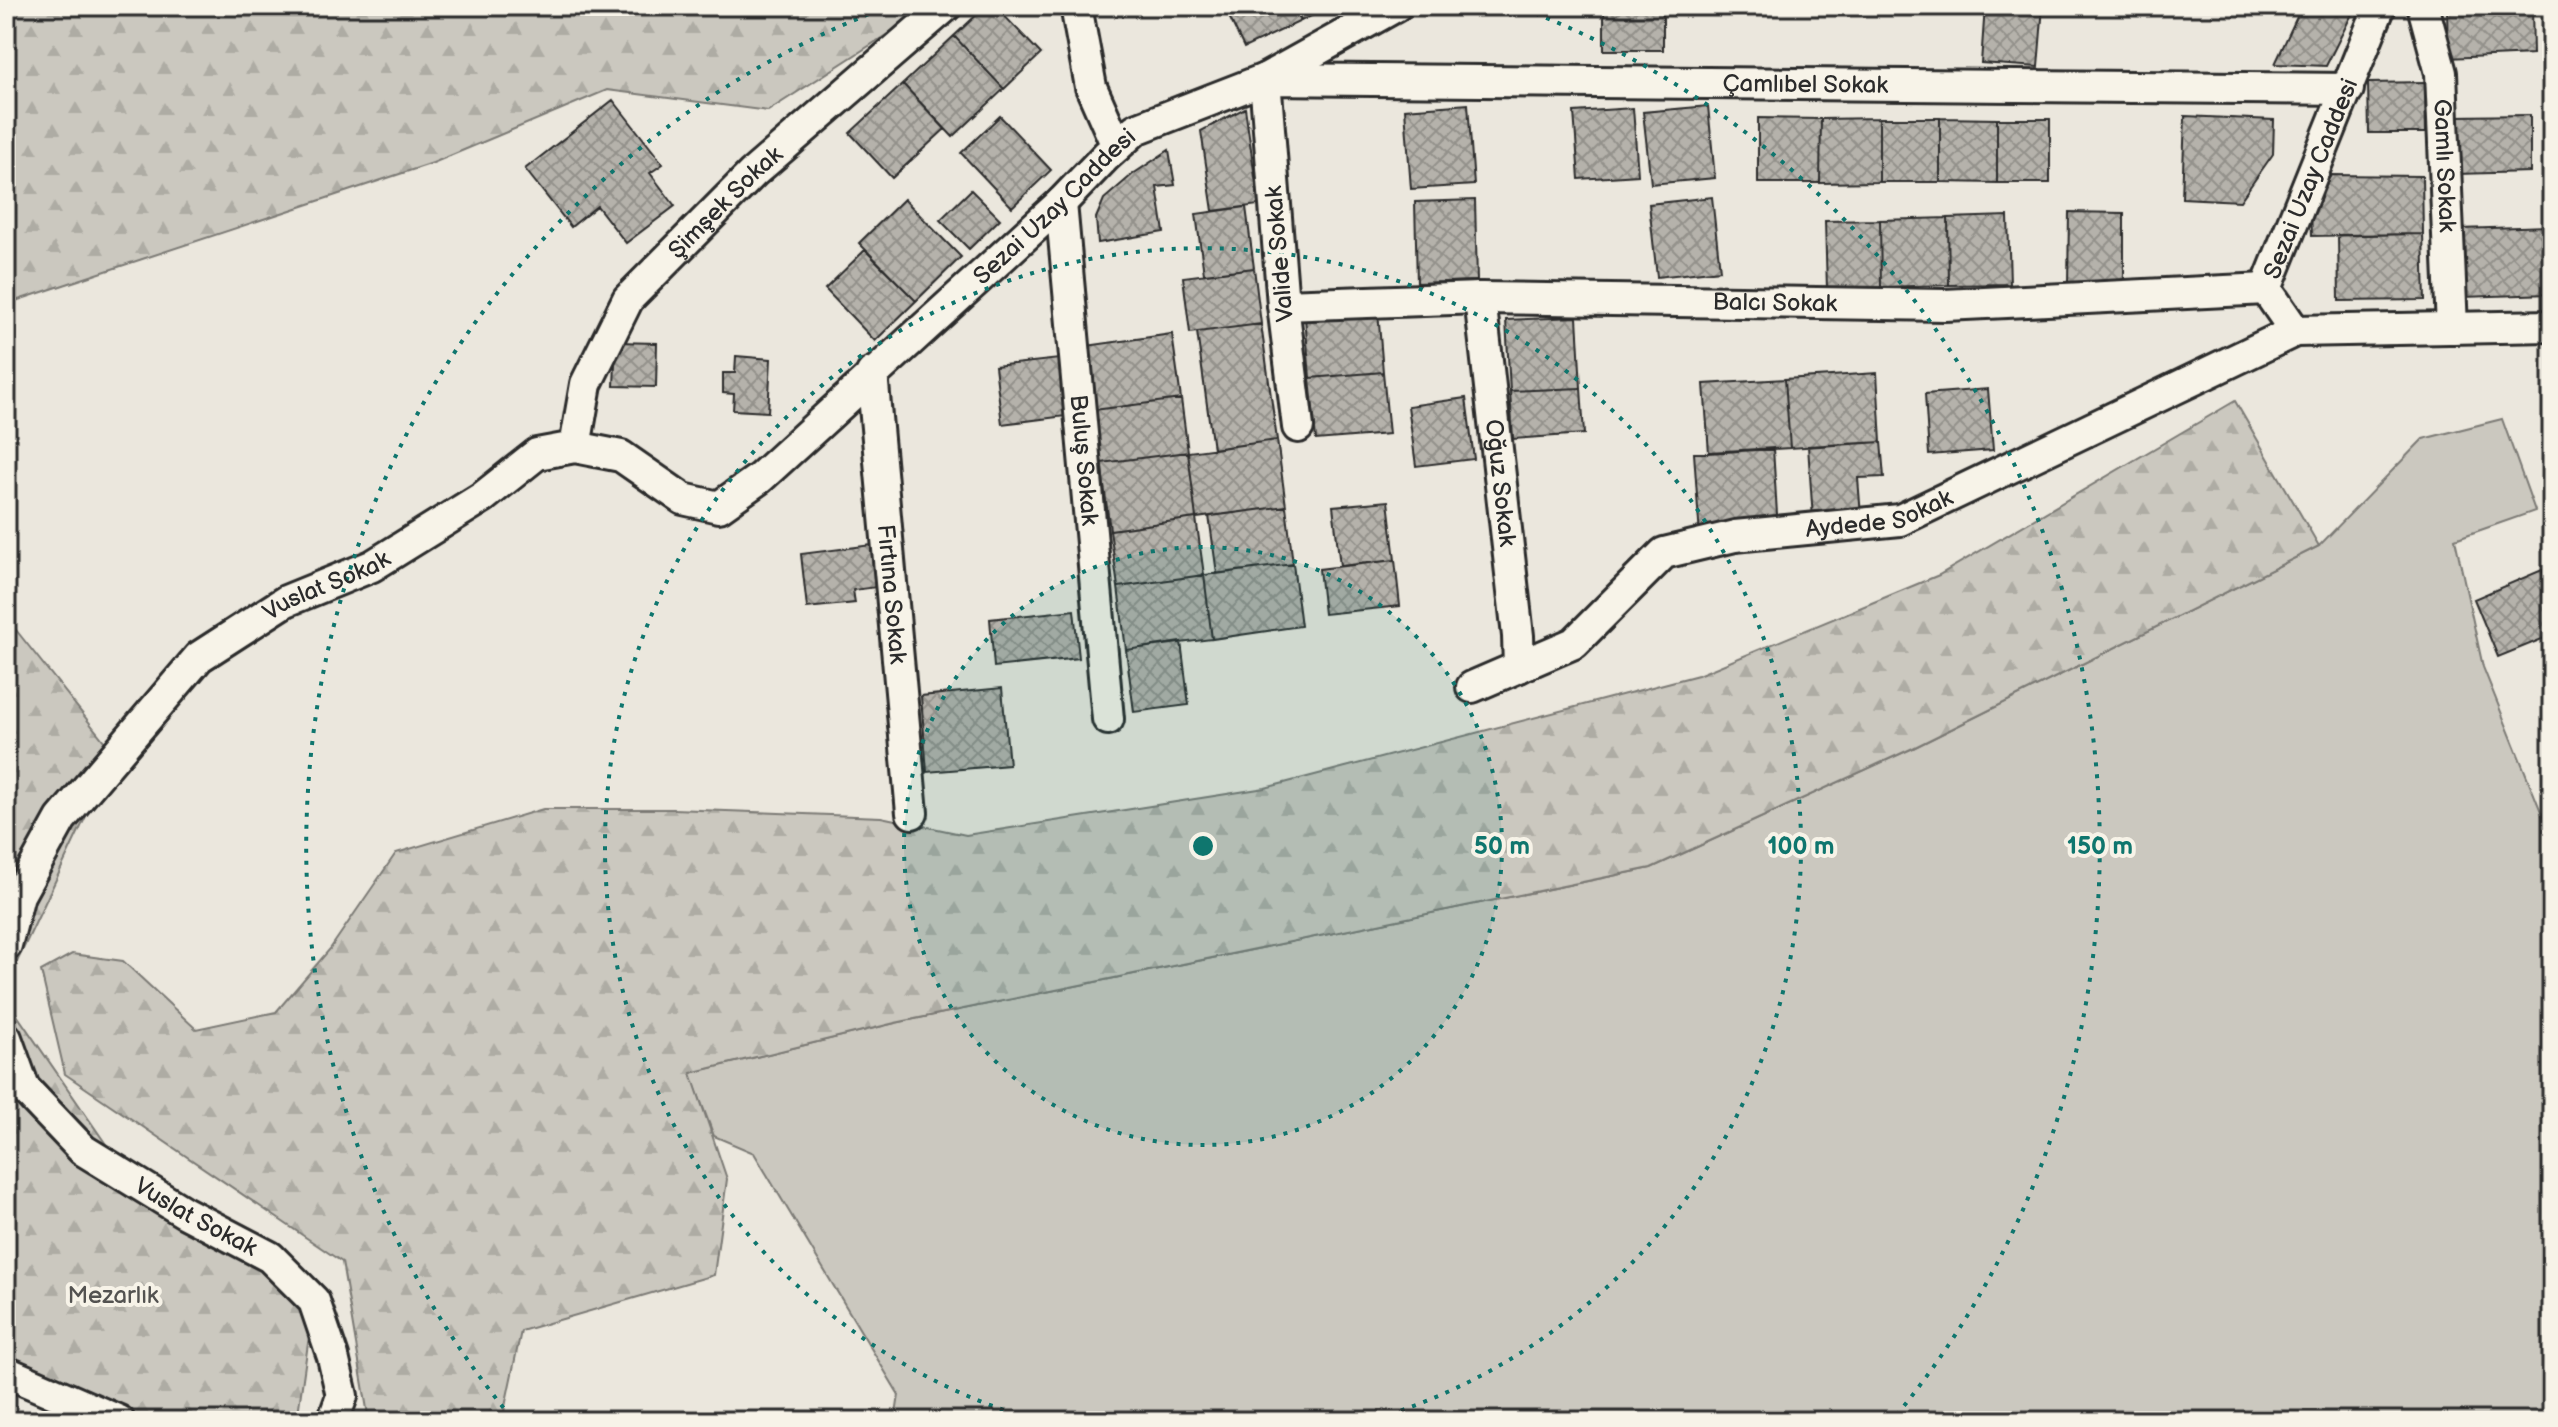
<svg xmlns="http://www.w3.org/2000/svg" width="2558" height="1427" font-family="'Balsamiq Sans',sans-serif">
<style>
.grass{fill:#cbc8bf;stroke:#7b7a75;stroke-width:2}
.forest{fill:url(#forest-firs);stroke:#7b7a75;stroke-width:2}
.building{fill:url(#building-cross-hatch);stroke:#2b2b2b;stroke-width:2}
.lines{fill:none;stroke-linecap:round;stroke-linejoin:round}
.street-casing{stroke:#2b2b2b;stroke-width:36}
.street{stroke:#f7f3e8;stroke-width:30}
.ring{fill:none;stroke:#0f766e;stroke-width:4;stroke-dasharray:4 8}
.labels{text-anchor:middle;stroke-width:8;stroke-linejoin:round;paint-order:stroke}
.street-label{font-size:24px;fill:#2b2b2b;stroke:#f7f3e8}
.park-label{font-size:24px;fill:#535250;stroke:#f7f3e8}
.centre{fill:#0f766e;stroke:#f7f3e8;stroke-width:4}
.ring-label{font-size:24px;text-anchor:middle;font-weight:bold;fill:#0f766e;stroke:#f7f3e8;stroke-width:8;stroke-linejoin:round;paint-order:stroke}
</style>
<defs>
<pattern id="forest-firs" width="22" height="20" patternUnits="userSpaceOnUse" patternTransform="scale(2)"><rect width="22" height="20" fill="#cbc8bf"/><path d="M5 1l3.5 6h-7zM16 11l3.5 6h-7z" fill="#aeaca4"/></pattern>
<pattern id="building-cross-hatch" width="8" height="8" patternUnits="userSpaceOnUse" patternTransform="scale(2)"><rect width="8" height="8" fill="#b5b2ab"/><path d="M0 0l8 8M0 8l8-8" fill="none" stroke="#93918b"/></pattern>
</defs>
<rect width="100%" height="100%" fill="#ebe7dd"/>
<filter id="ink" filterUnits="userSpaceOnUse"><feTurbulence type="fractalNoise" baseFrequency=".0125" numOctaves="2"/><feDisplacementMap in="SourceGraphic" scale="16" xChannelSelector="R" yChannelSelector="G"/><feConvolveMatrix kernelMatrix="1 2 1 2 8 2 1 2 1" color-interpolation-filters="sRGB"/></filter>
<g filter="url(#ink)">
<path class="grass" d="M2502 419 2535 511 2455 539 2483 667 2552 839V1421H895L899 1395 754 1153 714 1136 690 1073 895 1023 1651 868 1913 748 2319 546 2423 439Z"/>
<path class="forest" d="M6 6H931L768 111 607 90 433 163 6 304Z
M2235 401 2319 546 1913 748 1651 868 895 1023 691 1073 727 1179 714 1275 521 1331 502 1421H369L342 1262 65 1074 41 971 72 954 123 961 196 1029 276 1012 330 949 396 853 543 809H673L881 817 966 835 1265 788 1698 675 1939 575Z
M6 627 16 630 115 755 6 985Z
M6 999 130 1179 314 1301 297 1421H155L6 1370Z"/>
<path class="building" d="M986 6H995L1041 54 1004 89 954 36Z
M1224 6H1294L1301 21 1244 48Z
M1294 6H1332L1301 21Z
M1604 6H1663V50H1604Z
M1985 6H2043L2038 67 1981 63Z
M2302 6H2356L2326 66 2275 64Z
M2447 6H2532L2533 54 2448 58Z
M954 36 1004 89 953 137 903 84Z
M2542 64H2552V179H2546Z
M2425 82 2426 133H2369L2368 83Z
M903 84 945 129 892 178 850 133Z
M613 100 663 164 650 173 675 206 626 243 597 206 571 227 525 169Z
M1468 104 1474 185 1411 189 1405 109Z
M1708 106 1715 178 1651 184 1643 112Z
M1245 108 1259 205 1213 211 1201 131Z
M1633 108 1638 175 1579 179 1574 112Z
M2530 115V172L2456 174 2455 116Z
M1000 116 1051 170 1012 207 961 153Z
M2185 116 2274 120 2273 154 2240 201 2182 198Z
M1758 118 1821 119 1820 183H1758Z
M1879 118H1940V182H1879Z
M1879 118V182L1820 183 1821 119Z
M1940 118 1997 119V183L1940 182Z
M1997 119H2050V183H1997Z
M1169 150 1175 185 1157 187 1164 232 1098 243 1096 218 1104 199 1133 174Z
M2331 175 2422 176 2423 234 2312 236 2311 210Z
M2546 179H2552V238H2549Z
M971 190 1000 219 969 249 940 220Z
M1712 197 1720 270 1657 277 1649 204Z
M904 199 961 257 916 301 859 243Z
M1475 200 1477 281 1417 283 1415 202Z
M1246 207 1254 268 1204 274 1196 214Z
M2069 212 2124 213V285H2068Z
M2008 216 2010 284 1949 285 1948 218Z
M1948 218 1949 285 1881 287 1880 220Z
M1880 220 1881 287 1827 289 1825 221Z
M2548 226 2550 294 2463 297 2461 229Z
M2423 234 2425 300 2339 301 2338 235Z
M865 250 916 301 875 341 825 289Z
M1254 268 1261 324 1190 333 1183 277Z
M1378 311 1383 372 1310 378 1305 317Z
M1577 317 1581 388 1510 391 1506 320Z
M1261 324 1277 440 1213 449 1197 332Z
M1172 334 1181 399 1094 410 1086 346Z
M616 342 657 343 656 387 614 386Z
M736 356 771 359 768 412 733 410 734 394 723 393V373H735Z
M1059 359 1066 416 1002 424 995 366Z
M1383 372 1389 434 1316 440 1310 378Z
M1877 373 1881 442 1790 448 1785 379Z
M1785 379 1790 448 1709 453 1704 384Z
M1581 388 1584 434 1513 439 1510 391Z
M1988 389 1993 450 1929 455 1925 394Z
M1466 398 1474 459 1416 466 1408 406Z
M1181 399 1188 452 1101 463 1094 410Z
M1277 440 1286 506 1196 518 1188 452Z
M1881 442 1884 477 1858 478 1861 516 1813 519 1808 446Z
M1773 448 1778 531 1700 537 1694 453Z
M1188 452 1196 518 1110 530 1101 463Z
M1388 501 1395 560 1340 566 1333 506Z
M1286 506 1293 564 1217 574 1209 516Z
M1196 518 1204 575 1118 587 1110 530Z
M871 545 877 587 853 590 855 603 807 608 801 554Z
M1395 560 1400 606 1324 614 1319 569Z
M1293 564 1301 626 1212 639 1204 575Z
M2542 570 2552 593V635L2498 657 2474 599Z
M1204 575 1212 639 1126 650 1118 587Z
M1074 610 1079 658 994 667 990 619Z
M1181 642 1189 705 1134 712 1126 650Z
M1002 688 1009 765 927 772 921 696Z"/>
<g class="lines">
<defs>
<g id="street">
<path d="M1076 6 1091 87 1117 146"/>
<path id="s1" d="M2423 6 2441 73 2452 328"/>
<path id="s2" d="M1061 203 1108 719"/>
<path id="s3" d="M1480 298 1518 636 1519 667"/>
<path id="s4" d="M1283 305 1480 298 1945 305 2266 289"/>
<path id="s5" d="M2295 331 2266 289 2380 6"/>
<path id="s6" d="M872 373 912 813"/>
<path id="s7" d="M1298 427 1283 305 1265 79 2348 89"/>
<path id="s8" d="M575 447 586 384 628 299 753 173 946 6"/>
<path id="s9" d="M1472 687 1574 643 1664 553 1735 536 1900 520 2295 331 2552 326"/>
<path id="s10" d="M6 945 19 895 61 819 199 657 286 601 372 566 483 497 537 454 575 447 621 456 683 499 719 507 760 478 1061 203 1106 156 1136 129 1265 79 1396 6"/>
<path id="s11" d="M6 1038 24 1088 83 1150 184 1212 270 1257 314 1301 333 1357 342 1396 333 1421"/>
<path d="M6 1372 119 1421"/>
</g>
</defs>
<use href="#street" class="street-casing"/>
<use href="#street" class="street"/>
</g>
</g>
<circle cx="1203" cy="846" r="299" fill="#0f766e" fill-opacity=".12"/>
<g class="ring">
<circle cx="1203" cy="846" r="299"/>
<path d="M1038 1421A598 598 0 1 1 1368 1421"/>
<path d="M511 1417A897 897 0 0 1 882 9M1524 9A897 897 0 0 1 1895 1417"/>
</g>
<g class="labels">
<g class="street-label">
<text dy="8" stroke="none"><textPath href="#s7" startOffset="890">Çamlıbel Sokak</textPath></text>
<text dy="8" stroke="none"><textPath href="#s1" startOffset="162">Gamlı Sokak</textPath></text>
<text dy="8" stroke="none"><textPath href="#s5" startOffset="170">Sezai Uzay Caddesi</textPath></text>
<text dy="8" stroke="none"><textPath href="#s8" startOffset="296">Şimşek Sokak</textPath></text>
<text dy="8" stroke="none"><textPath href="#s10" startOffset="1396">Sezai Uzay Caddesi</textPath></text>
<text transform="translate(1279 254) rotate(-95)" y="8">Valide Sokak</text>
<text dy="8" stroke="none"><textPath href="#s4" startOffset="492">Balcı Sokak</textPath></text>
<text dy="8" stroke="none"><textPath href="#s2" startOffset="258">Buluş Sokak</textPath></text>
<text dy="8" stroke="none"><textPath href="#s3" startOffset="186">Oğuz Sokak</textPath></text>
<text dy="8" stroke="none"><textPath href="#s9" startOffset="458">Aydede Sokak</textPath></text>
<text dy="8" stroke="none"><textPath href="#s10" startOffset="498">Vuslat Sokak</textPath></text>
<text dy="8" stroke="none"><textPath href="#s6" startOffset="222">Fırtına Sokak</textPath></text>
<text dy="8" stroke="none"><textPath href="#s11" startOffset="270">Vuslat Sokak</textPath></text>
</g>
<g class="park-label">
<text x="113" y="1303">Mezarlık</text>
</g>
</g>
<circle cx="1203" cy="846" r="12" class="centre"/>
<g class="ring-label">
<text x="1502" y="854">50 m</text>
<text x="1801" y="854">100 m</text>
<text x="2100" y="854">150 m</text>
</g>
<rect width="2558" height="1427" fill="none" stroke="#f7f3e8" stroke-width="32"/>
<rect x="16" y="16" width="2526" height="1395" fill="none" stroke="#2b2b2b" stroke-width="3" filter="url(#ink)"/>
</svg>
